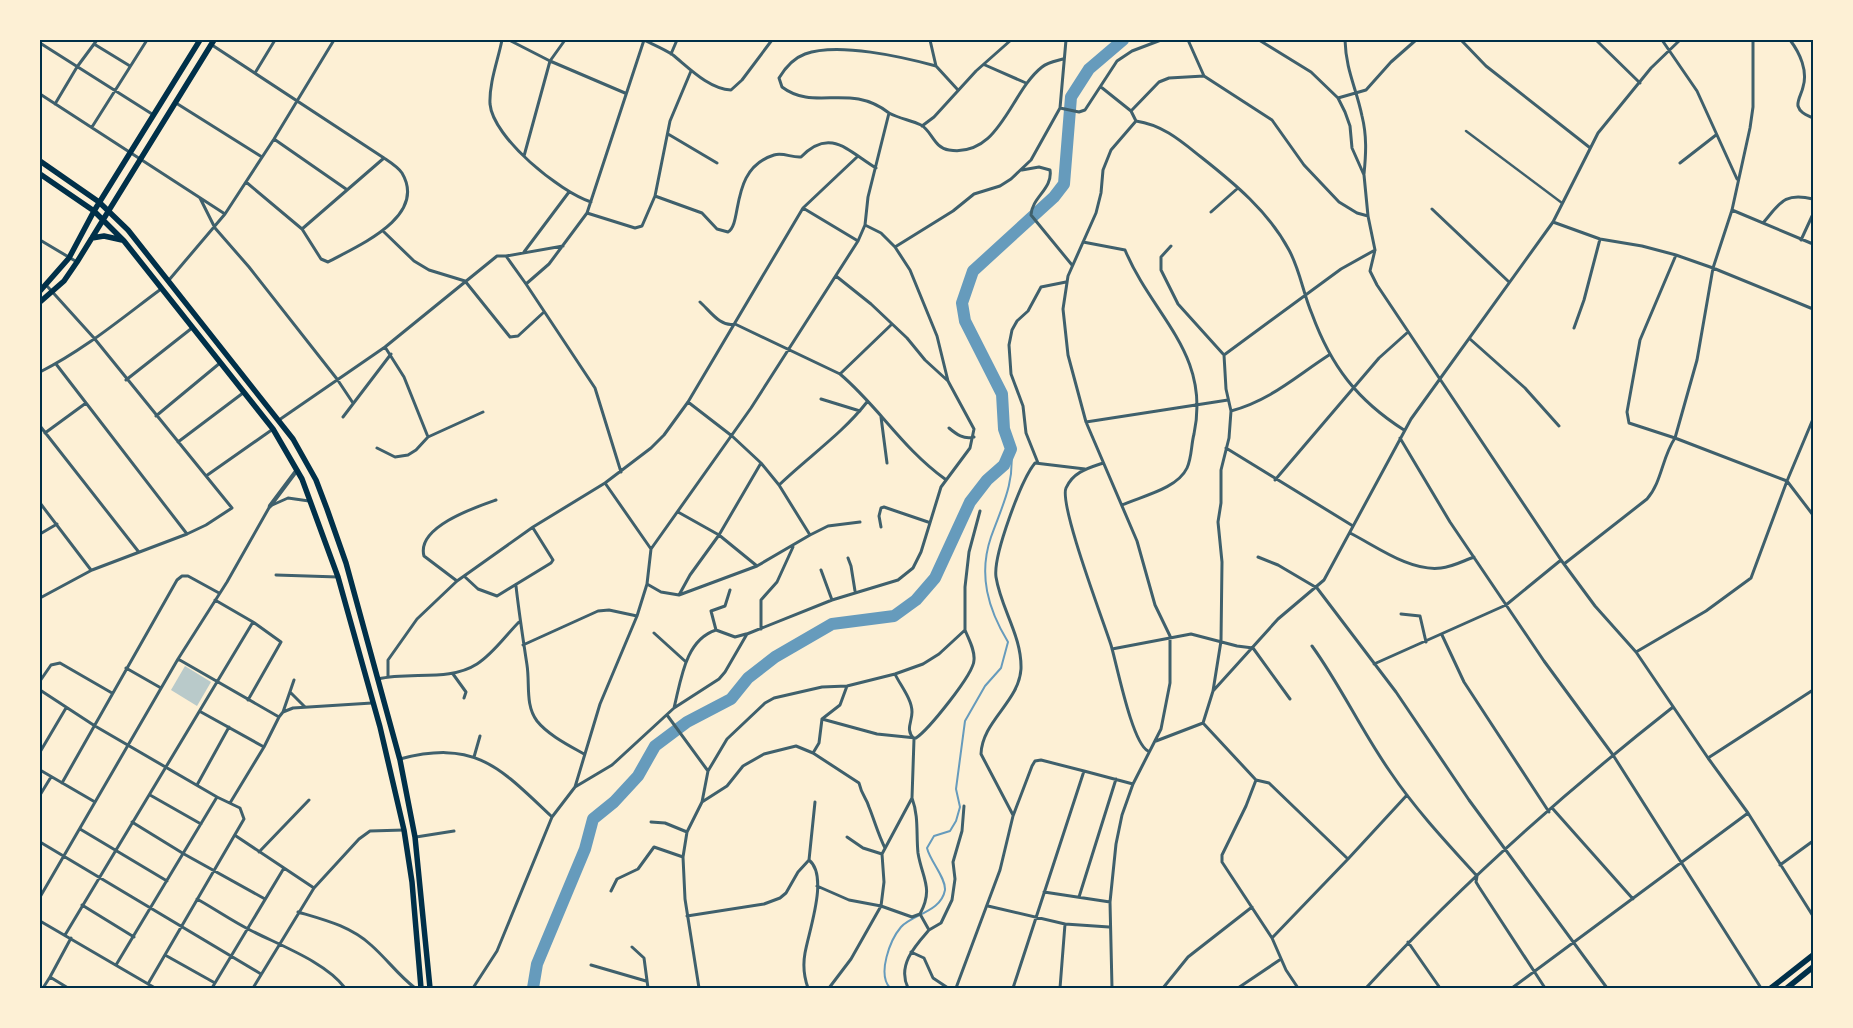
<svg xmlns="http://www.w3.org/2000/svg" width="1853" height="1028" font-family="'Varela Round',sans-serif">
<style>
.green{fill:#b9caca}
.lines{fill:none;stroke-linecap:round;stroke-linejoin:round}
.stream{stroke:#669bbc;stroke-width:2}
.river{stroke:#669bbc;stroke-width:12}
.pedestrian{stroke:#3f606c;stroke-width:2.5}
.minor{stroke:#3f606c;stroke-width:3}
.tertiary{stroke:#3f606c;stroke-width:4.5}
.primary{stroke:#003049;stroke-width:5.5}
.neatline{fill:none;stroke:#003049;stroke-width:2}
</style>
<rect width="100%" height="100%" fill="#fdf0d5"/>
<path class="green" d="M185 666 211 682 197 706 171 690Z"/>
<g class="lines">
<path class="stream" d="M890 988C877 974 890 940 901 927 913 914 941 912 945 890 946 878 930 861 927 848L934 836 950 831 956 821 960 807 956 789 965 721 985 686 1001 668 1008 642C988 609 978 575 991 537 1002 506 1015 483 1011 449"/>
<path class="river" d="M533 988 537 964 585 849 593 819 614 802 638 776 655 746 687 722 731 699 748 678 775 657 832 624 894 616 916 600 935 578 970 502 987 480 1004 465 1011 449 1004 429 1002 394 965 321 962 303 973 271 1054 197 1064 184 1071 97 1089 69 1123 40"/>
<path class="pedestrian" d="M1466 131 1562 203"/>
<path class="minor" d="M502 40C498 60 489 83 490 104 493 138 560 192 591 202
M509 40 550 61 625 93
M644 40C654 45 664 49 673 55 689 68 709 89 731 90L742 80 772 40
M930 40 936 66 958 90
M1188 40 1204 76 1272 120 1304 165 1339 202 1357 213 1368 216
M1259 40 1311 72 1338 98 1345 112 1350 126 1352 148 1364 175 1368 216 1375 250 1370 271 1377 285 1561 560 1595 606 1636 652 1708 758 1748 813 1813 916
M1345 40C1346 71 1356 87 1362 116 1367 136 1366 154 1364 174
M1461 40 1486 66 1589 147
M1596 40 1640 83
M1662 40 1697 91 1737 179
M1790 40C1800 53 1808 71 1803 87 1802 93 1797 100 1798 106 1800 113 1807 115 1813 118
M40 43 152 114
M94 44 130 66
M212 45 384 158C390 162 398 167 402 173 428 217 357 246 328 262L321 259 302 229 246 182
M671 54 677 40
M985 65 1026 83
M255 73 275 40
M1101 87 1131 111 1136 121C1163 125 1181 141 1201 157 1234 183 1269 212 1289 250 1300 270 1303 293 1312 314 1331 366 1357 400 1404 430
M40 94 225 214
M1338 98 1366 90 1391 62 1416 40
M176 103 262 157
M55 104 77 67 97 40
M1060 108 1079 112 1085 110 1117 61 1132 51 1161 40
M1131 111 1159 82 1169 78 1204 76
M889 113C849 82 815 112 782 87L779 78C785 68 794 58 805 54 838 42 903 57 936 66
M922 126 934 117 976 71 1011 40
M92 127 147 40
M668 134 717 163
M274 139 346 189
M524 156 550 61 565 40
M1680 163 1716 135
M1022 170 1039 167 1050 170C1053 189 1032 197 1031 215L1072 265
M655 196 702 213 717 229 728 232C743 224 729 169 774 155 783 152 792 158 801 157 830 127 848 151 876 168
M200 198 215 228 249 267 337 379 353 403
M803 208 857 157
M1432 209 1508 281
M1732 210 1813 244
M1211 212 1238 188
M587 213 635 228 642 226 655 196 670 121 691 71
M1553 222 1600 239 1642 246 1676 255 1713 268 1813 309
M1763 223C1780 203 1784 192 1813 199
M302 229 384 158
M383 231 414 261 429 270 465 281 510 337 518 336 544 312
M40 240 77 262
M1801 240 1813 214
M1083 242 1125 250C1153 317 1211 353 1194 434 1191 445 1192 457 1187 468 1177 489 1142 496 1122 505
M1171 246 1161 257V270L1178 304 1224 355 1226 389 1231 411 1229 438 1221 470V503L1218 522 1222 562 1221 641 1213 691 1203 723 1256 780 1269 783 1348 859 1272 938
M895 247 953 211 974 194 1000 186 1011 179 1031 160 1060 108 1066 40
M524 252 569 192
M1676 255 1640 340 1627 412 1629 423 1675 438 1787 481 1813 515
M506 256 563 246
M836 276 871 304 907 338 925 360 948 381
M169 280 225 214 274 139 334 40
M526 284 595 388 621 472
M47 286 94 338 232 508 206 525 187 534 56 364
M700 302C710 311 721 328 735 324L840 374
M892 324 840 374C879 407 902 448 945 479
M1574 328 1584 300 1600 239
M1470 339 1525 388 1559 426
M385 347 404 377 428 437
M1224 355 1341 269 1375 250
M40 372C84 350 122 318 161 289
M126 380 192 328
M821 399 860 411
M1231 411C1271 400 1295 377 1329 355
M156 416 220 363
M343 417 391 354
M881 417 887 463
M279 420 385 347 497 256H506L526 284 549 264 587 213 644 40
M1086 422 1228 400
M40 426 138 551
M949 428C956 434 964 440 974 437
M45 433 86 403
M1400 438 1450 522 1544 661 1613 755 1761 988
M178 442 243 393
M377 448 395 457 408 455 416 450 428 437 483 412
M1226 448 1353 526
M1038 463 1026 433 1023 406 1011 374 1009 345 1012 330 1017 321 1028 311 1041 287 1066 282
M1103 463C1088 468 1073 472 1066 488 1059 505 1103 620 1111 645 1117 665 1132 743 1148 751
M206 476 273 429
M1275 480 1379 358 1408 332
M605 483 651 549
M779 485C808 457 842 434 867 402
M40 503 91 570
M678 512 719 535 757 566
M881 527 879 516 881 508 884 507 928 522
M1350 533C1376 546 1410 572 1441 568 1452 567 1463 561 1474 557
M40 534 57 524
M810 535 828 526 860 522
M1258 557 1278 565 1317 588 1396 692 1469 800 1607 988
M848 558 851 566 855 591
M1564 564 1647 499C1662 482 1662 457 1675 438L1697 360 1713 268 1732 210 1750 128 1753 107V40
M821 570 832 600
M276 575 338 577
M464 576 478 589 497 596 551 563 553 560 533 528
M457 581 424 556C416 527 476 507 496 500
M647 584 661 592 679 595 690 575 719 535 761 463 732 436 688 402
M516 586C519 613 523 639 527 665 530 684 525 705 537 721 548 735 570 746 584 754
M679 595 757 566 810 535 779 485 761 463
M40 598 92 570 187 534
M215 600 253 622
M1401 614 1420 616 1426 642
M761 629V600L777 582 793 547
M716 630 711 611 725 606 730 590
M654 633 686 662
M1442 635 1464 682 1549 812
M523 645 598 611 609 610 637 616
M1312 646C1341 686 1362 732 1391 773 1416 810 1447 843 1477 876L1476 882 1479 887 1545 988
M1112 649 1191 634 1237 646 1253 648 1290 699
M1636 652 1706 611 1751 578 1787 481 1813 419
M178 659 279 717 264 747 230 803
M1374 664 1506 605 1561 560
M126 668 161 688
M453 674 466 692 464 698
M388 676V660L417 619 457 581 533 527 605 483 651 448 664 435 688 402 803 208 858 241
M378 679C410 671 449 682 477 664 493 654 506 635 519 622
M40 681 51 665 60 663 112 693
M40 690 95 726 217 797 116 965
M1213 691 1278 619 1324 580 1411 419 1553 222 1598 133 1651 68 1680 40
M290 692 304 706
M674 708C681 680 685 640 716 630L735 637 746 634
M201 712 264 747
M283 712 294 680
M667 715 708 771
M279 717 283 712 293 708 372 703
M822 719 877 734 916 738C928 730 974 674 974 660 975 650 969 640 965 630
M1156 741 1203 723
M40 752 66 708
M813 753 859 783C862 796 866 797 869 807 875 822 878 834 885 848
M474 757 480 736
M1708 758 1813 690
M400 759C476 739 500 768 551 816
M40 770 95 802
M1084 771 1133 784
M1256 780 1246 806 1222 855V862L1272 938 1286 970 1298 988
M62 783 177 580 182 576H188L219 593
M197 785 229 727
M575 787 612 765 674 708 719 679 725 672 747 634 832 600 898 580 913 568 921 552 941 487 970 448 974 429 948 381 937 336 910 270 895 247 881 233 865 225
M40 795 51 777
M150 795 201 824
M702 802 727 786 743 766 764 754 796 746 813 753 819 743 822 719 840 705 847 686
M1553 809 1633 899
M1013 815 981 754C982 721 1019 702 1021 669 1022 636 1001 609 996 577 993 556 1021 480 1035 463L1085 469
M132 822 184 854 265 899
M651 822 665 823 687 832
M80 829 167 881
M416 837 454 831
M847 837 863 848 882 854
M40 842 261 974
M259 852 309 800
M1348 859 1407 795
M1780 865 1813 841
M284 868 314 888
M817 886 849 900 881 906 912 917 920 914C934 888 922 878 918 853 916 834 919 817 912 798
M611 891 617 879 638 869 654 847 683 857
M1044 892 1110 902
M40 897 178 659 227 582 270 506 288 498 309 501
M1079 897 1116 779
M197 899C215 909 232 921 250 930 279 945 326 962 345 988
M82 905 134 937
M988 906 1065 924 1060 988
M298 912C325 920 350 926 371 945 387 959 398 975 415 988
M687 916 764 904 780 898 786 893 798 872 809 860 815 802
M40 921 155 988
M1065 924 1109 927
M929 930 941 923 952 900 955 879 953 862 962 831 964 806
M65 935 253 622 281 642 248 700
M1408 942 1440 988
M632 947 644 958 648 988
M911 952 924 958 933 978 948 988
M165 955 215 983
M591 965 646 981
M148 984 244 819 240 808 217 797
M43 988 50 977
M68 988 50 977 71 938
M212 988 284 868 236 836
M253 988 314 888 359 839 370 831 404 830
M473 988 497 951 552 817 575 787 600 704 637 616 647 584 651 549 751 408 858 241 865 225 868 197 889 113C900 119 911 120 921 125 932 131 934 148 949 150 1000 158 1010 92 1042 67 1048 62 1056 61 1063 59
M699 988 685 899 683 857 687 832 702 802 708 771 727 739 765 703 774 698 822 687 847 686 895 674 923 664 939 654 965 630V587L969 552 980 511
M808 988C804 977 803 964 805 953 809 930 829 876 809 860
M829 988 851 959 881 906 884 882 882 854 912 798 914 739C905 729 912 723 912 712 912 699 900 685 895 674
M908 988C897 965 915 946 929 930L920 914
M956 988 1000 870 1013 816 1032 766 1035 761 1041 760 1084 771 1013 988
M1112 988 1110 902 1116 844 1122 815 1133 784 1161 729 1170 683V636L1155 605 1137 541 1086 422 1068 355 1063 309 1068 276 1096 213 1101 193 1103 170 1111 150 1136 121
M1163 988 1188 957 1252 907
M1238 988 1281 959
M1366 988C1459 886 1565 792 1673 707
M1512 988 1748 813"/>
<path class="tertiary" d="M270 506 297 470"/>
<path class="primary" d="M40 161 99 202 128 230 293 439 316 480 327 509 346 563 400 760 415 837 430 988
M40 174 94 211 124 241 273 429 302 479 338 577 380 727 404 830 412 882 421 988
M92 238 104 236 122 240
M40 291 69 258 94 211 200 40
M40 302 64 281 77 262 214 40
M1771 988 1813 955
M1787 988 1813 967"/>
</g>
<rect width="1853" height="1028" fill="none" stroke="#fdf0d5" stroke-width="82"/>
<rect x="41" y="41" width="1771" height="946" class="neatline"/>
</svg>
